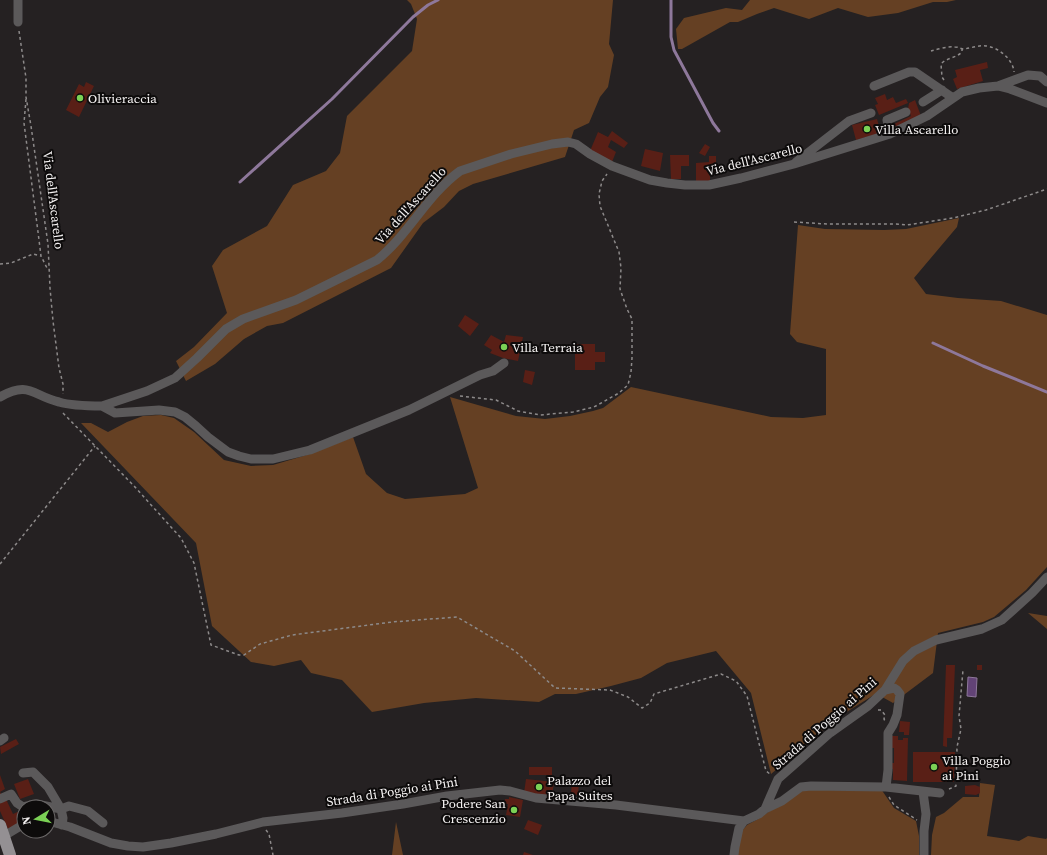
<svg xmlns="http://www.w3.org/2000/svg" width="1047" height="855" font-family="'Source Serif 4',serif">
<style>
.green{fill:#654023}
.water{fill:#624376;stroke:#8e789b}
.lines{fill:none;stroke-linecap:round;stroke-linejoin:round}
.stream{stroke:#8e789b;stroke-width:3}
.building{fill:#591f16}
.path{stroke:#8d8a8a;stroke-width:1.5;stroke-dasharray:3 3;stroke-linecap:butt}
.minor{stroke:#5b595a;stroke-width:9}
.major{stroke:#949093;stroke-width:12}
.poi-dot{fill:#7bd155;stroke:#0d0b0b;stroke-width:1.5}
.labels{text-anchor:middle;stroke-width:4;stroke-linejoin:round;paint-order:stroke}
.poi-label{font-size:13px;fill:#f5f2f2;stroke:#0d0b0b;text-anchor:start}
.street-label{font-size:13px;fill:#f5f2f2;stroke:#0d0b0b}
</style>
<rect width="100%" height="100%" fill="#252122"/>
<path class="green" d="M407 0H613L609 44 614 55 608 87 600 97 589 123 574 130 565 157 473 184 459 191 444 207 423 223 391 268 283 323 267 326 244 339 215 364 186 381 176 361 194 347 227 313 212 266 223 250 267 226 293 185 326 171 340 153 347 116 412 51 417 19 411 4Z
M750 0H956L947 2H933L898 13 868 17 838 8 809 19 774 8 757 14 738 22H730L682 49H678L676 29 684 18 726 8 742 10Z
M959 218 957 227 914 278 926 294 958 298 1001 301 1047 315V567L1026 590 994 617 983 622 938 633 933 673 893 703 884 698 877 693 837 718 771 774 751 693 716 651 667 663 641 678 611 686 576 694H555L539 702 476 698 424 703 372 712 342 680 311 673 301 660 274 666 251 662 212 626 196 543 81 423H91L108 432 127 422 143 416 161 415 174 418 194 432 224 460 251 466 273 465 310 454 353 437 366 474 387 493 405 499 465 494 478 488 450 397 516 416 545 419 570 416 593 411 603 408 631 387 771 417 803 418 826 415V349L797 342 790 334 798 225 825 229 884 230 906 229Z
M1028 613 1047 616V629Z
M980 783 995 785 987 836 1019 841 1028 836 1046 839 1047 838V855H931L932 835 936 817 944 813 963 797H979Z
M803 789H881L894 808 916 821 919 836V855H737L741 832 747 825 758 819Z
M396 822 403 855H392Z"/>
<path class="water" d="M968 677 977 678 976 697 967 696Z"/>
<g class="lines">
<path class="stream" d="M671 0V37L674 50 713 123 719 131
M240 182 332 99 413 17 428 5 438 0
M933 343 983 366 1047 392"/>
</g>
<path class="building" d="M987 62 988 68 980 70 983 81 957 89 953 79 957 77 955 70Z
M86 82 94 86 79 117 66 110 79 84 84 87Z
M885 94 887 100 893 97 896 103 906 99 908 103 879 115 875 105 878 104 875 98Z
M915 100 921 116 896 128 894 124 911 116 908 109 909 103Z
M877 119 881 133 856 140 852 125Z
M612 131 628 143 624 148 611 140 608 147 616 152 612 162 590 151 598 132 608 137Z
M705 144 710 147 705 156 699 153Z
M645 149 663 153 660 171 641 166Z
M670 155H689V166H681V179H671Z
M709 156H716V174H710V181H696V163L709 162Z
M465 315 479 324 470 336 458 326Z
M491 335 504 342 506 335 523 337 518 361 503 358 490 353 492 350 484 345Z
M575 344H595V352H605V362H595V370H575Z
M525 370 535 372 532 385 523 382Z
M946 665H955L952 738H947V747L943 746Z
M977 665H982V670H977Z
M900 721 910 722 909 735H904V732H899Z
M890 736H898V740H903V738H908L907 781 893 780V769H891V763H894V748H889Z
M16 739 19 744 1 754 0 747Z
M913 752H955L954 782H913Z
M529 767H552V775H529Z
M0 775 5 789 0 792 2 795 0 796Z
M28 779 34 794 20 799 14 784Z
M526 779 554 782 552 796 524 793Z
M572 780 579 781 578 795 571 794Z
M975 785 980 787V793L976 795 965 794V786Z
M509 797 523 800 520 817 506 815 508 804H504L505 799H509Z
M6 799 13 814 24 809V822L8 829 0 811V802Z
M490 799 491 805 485 806 484 800Z
M528 820 542 825 538 835 524 829Z
M524 852 533 855H523Z"/>
<g class="lines">
<path class="path" d="M19 31 26 78V97L31 126 48 244 50 288 53 321 59 368 63 384V394
M931 51C938 49 948 46 955 47 959 47 961 49 964 49 971 48 979 45 986 46 998 47 1013 59 1014 72
M944 80 942 77 941 64C946 58 956 58 962 52V49
M26 99 24 123 38 232 41 256 48 270
M794 222 827 224H896L907 225 953 218 986 210 1047 189
M0 264 11 263 33 254 41 256
M460 396 496 400 518 411 540 415 573 412 594 407 619 393 628 385 631 372 632 358V319L627 309 620 289 621 268 619 252 600 206 599 194 602 181 607 174
M63 413 134 486 181 538 194 563 211 645 239 655H244L260 644 292 635 392 622 457 617 515 651 555 688 610 690 628 697 642 708 650 703 654 694 721 674 736 681 747 696 766 771 770 774
M0 564 95 446
M878 710H881L885 715 884 719 885 721
M949 789 956 786 957 747 961 729 959 716 963 670
M889 797 894 805 917 820
M266 830 269 834 273 855"/>
<path class="minor" d="M18 0V22
M874 86 909 72H915L953 98
M998 86 1028 75 1040 76 1047 82
M923 102 942 90
M890 134 887 120 906 112
M796 162 849 121 871 113
M0 397C29 380 33 396 59 402 72 406 88 406 102 406L147 391 175 378 197 358 226 329 243 319 296 300 377 260C409 234 427 195 460 171L511 154 552 144 568 142 576 144 590 154 612 166 650 180 667 183 685 185H709L741 178 794 164 890 134 927 116 962 92 979 88 998 86 1010 89 1047 103
M102 406 115 413 159 410 175 412 185 417 196 426 208 437 228 452 239 456 251 459H273L310 450 409 410 480 375 493 371 504 363
M885 690 894 688 897 690 900 694 897 715 893 725 888 733V770L886 787
M0 741 4 738
M23 773 33 772 48 787 61 809 69 806 88 811 103 823
M923 792 926 814 924 831V855
M0 799 11 794 17 803 23 807 36 804 61 809 63 818 62 825
M765 809 782 801 801 787 811 786 886 787 940 793
M48 821 70 827 111 843 128 846 143 847 171 843 216 834 263 822 342 813 403 804 447 796 500 790 510 791 536 798 616 805 744 821
M4 836 24 824
M734 855 735 847 739 828 744 821 759 814 765 809 778 779 830 733 868 706 885 690 903 661 914 651 936 640 982 629 1002 620 1032 593 1047 577"/>
<path class="major" d="M0 825 10 855"/>
</g>
<g class="poi-dot">
<circle cx="80" cy="98" r="4"/>
<circle cx="867" cy="129" r="4"/>
<circle cx="504" cy="347" r="4"/>
<circle cx="934" cy="767" r="4"/>
<circle cx="539" cy="787" r="4"/>
<circle cx="514" cy="810" r="4"/>
</g>
<g class="labels">
<g class="poi-label">
<text x="88" y="103">Olivieraccia</text>
<text x="875" y="134">Villa Ascarello</text>
<text x="512" y="352">Villa Terraia</text>
<text x="942" y="765">Villa Poggio<tspan x="942" dy="15">ai Pini</tspan></text>
<text x="547" y="785">Palazzo del<tspan x="547" dy="15">Papa Suites</tspan></text>
<text x="506" y="808" text-anchor="end">Podere San<tspan x="506" dy="15">Crescenzio</tspan></text>
</g>
<g class="street-label">
<text transform="translate(754 159) rotate(-14)" y="5">Via dell'Ascarello</text>
<text transform="translate(54 200) rotate(83)" y="5">Via dell'Ascarello</text>
<text transform="translate(410 205) rotate(-48)" y="5">Via dell'Ascarello</text>
<text transform="translate(824 723) rotate(-41)" y="5">Strada di Poggio ai Pini</text>
<text transform="translate(392 791) rotate(-9)" y="5">Strada di Poggio ai Pini</text>
</g>
</g>
<g transform="translate(36 819) rotate(260)"><circle r="19" fill="#0d0b0b" stroke="#6a6767"/>
<path d="M0-3L7 15L0 10L-7 15Z" fill="#7bd155"/>
<text y="-6" font-size="11" font-weight="bold" text-anchor="middle" fill="#f5f2f2">N</text>
</g>
</svg>
